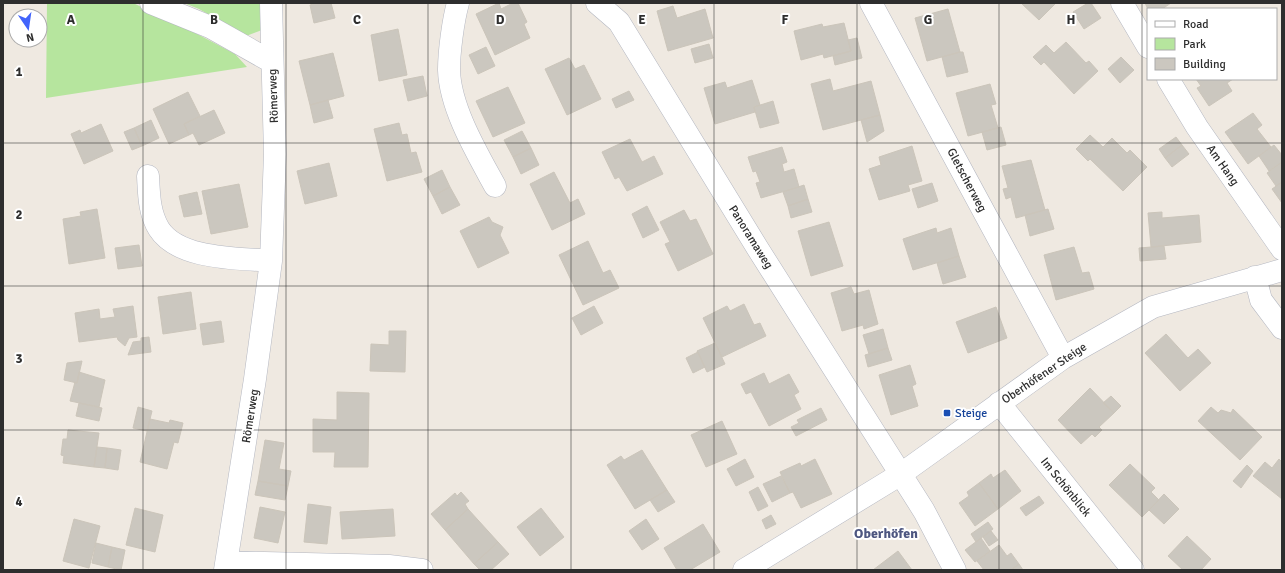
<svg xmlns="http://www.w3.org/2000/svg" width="1285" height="573" font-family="Signika,sans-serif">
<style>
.green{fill:#b6e59e}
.building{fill:#cbc7bf;stroke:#cbc5ba}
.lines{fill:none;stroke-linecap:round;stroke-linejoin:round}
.minor-casing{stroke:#b4b7c1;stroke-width:23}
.minor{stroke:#fff;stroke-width:22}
.grid{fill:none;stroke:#2e2e2e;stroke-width:1;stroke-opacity:0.55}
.transit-dot{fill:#1a4fb4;stroke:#fff;stroke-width:1.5}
.labels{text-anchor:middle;stroke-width:4;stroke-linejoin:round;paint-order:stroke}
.street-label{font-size:12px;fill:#2e2e2e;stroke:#fff}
.transit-label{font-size:12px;fill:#164399;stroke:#fff;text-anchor:start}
.quarter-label{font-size:14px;font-weight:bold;fill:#4d5680;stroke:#fff}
.grid-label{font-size:13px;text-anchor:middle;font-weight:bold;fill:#2e2e2e;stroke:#fff;stroke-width:4;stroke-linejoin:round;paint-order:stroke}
</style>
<rect width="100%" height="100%" fill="#efe9e1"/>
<path class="green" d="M47 3H133L186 28 235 54 247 67 46 98Z
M184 3H262V30L246 36 199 9Z"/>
<path class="building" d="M316 3H331L335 18 314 23 310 5Z
M499 3 501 9 513 3H518L527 22 524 24 530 38 495 55 476 14Z
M1021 3H1056L1039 20Z
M1088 3H1091L1101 18 1084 29 1073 12Z
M1145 3H1171L1162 9H1148Z
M673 6 677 18 705 9 713 38 668 51 657 11Z
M948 9 960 52 927 61 915 18Z
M844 23 851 51 824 58 823 54 801 60 794 31 822 24 823 27Z
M398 29 407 75 379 81 371 35Z
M857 38 862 58 835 65 833 56 851 51 848 40Z
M1066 42 1086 63 1089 61 1098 71 1074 94 1044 62 1041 65 1033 57 1046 45 1054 53Z
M709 44 713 58 695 63 691 49Z
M486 47 495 66 478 74 469 55Z
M960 52H963L968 72 947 77 942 57Z
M333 53 344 96 310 105 299 61Z
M1121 57 1134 70 1120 83 1108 69Z
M569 58 575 69 584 65 601 99 567 115 545 69Z
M423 76 427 96 408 101 403 80Z
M830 79 833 91 871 81 880 115 823 130 811 84Z
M1196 79H1233L1227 83 1232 91 1209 106 1197 88 1201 86Z
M752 80 760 105 754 107 755 112 715 124 704 88 725 82 727 88Z
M990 84 996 104 991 105 998 128 968 136 956 93Z
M508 87 525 123 493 137 476 101Z
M629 91 634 100 616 108 612 99Z
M188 92 200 116 184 124 189 135 169 144 153 109Z
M328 100 333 118 314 123 310 105Z
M773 101 779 123 760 128 754 107Z
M214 110 225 133 199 145 193 133 189 135 184 124Z
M1253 113 1262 125 1257 129 1271 147 1248 164 1225 132Z
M880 115 884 131 867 142 861 120Z
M151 120 159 138 142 146 134 128Z
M399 123 402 135 407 134 411 153 416 152 422 172 387 181 374 129Z
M101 124 113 151 84 164 71 134 80 130 81 133Z
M1001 127 1006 145 987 150 982 132Z
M134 128 142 146 132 150 124 132Z
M522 131 531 148 513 157 504 140Z
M1090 135 1103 147 1112 138 1127 153 1130 150 1147 167 1123 191 1090 159 1088 161 1076 149Z
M1176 137 1182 145 1165 158 1159 149Z
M630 139 642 162 654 156 663 174 627 191 619 177 615 179 602 152Z
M1182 145 1189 154 1172 167 1165 158Z
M1274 145 1282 155V162L1269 171 1259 156Z
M912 146 922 181 908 185 910 191 879 200 869 169 881 165 879 157Z
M782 147 787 162 782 164 784 172 794 169 799 187 761 198 756 183 760 182 756 171 753 172 748 157Z
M531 148 539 165 521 174 513 157Z
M1031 160 1045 210 1016 218 1011 197 1006 199 1003 189 1008 188 1002 166Z
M1282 162V182L1276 186 1267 173Z
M329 163 337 196 305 204 297 171Z
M442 170 450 187 433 196 424 179Z
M554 172 570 203 578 199 585 214 552 230 530 184Z
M1282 182V203L1272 189Z
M932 183 938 201 918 208 912 189Z
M239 184 248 227 211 234 202 191Z
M804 185 808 199 788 206 783 192Z
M450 187 460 205 442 214 433 196Z
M197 192 202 214 184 217 179 196Z
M808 199 812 212 791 218 788 206Z
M647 206 659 230 643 238 632 214Z
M97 209 105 258 69 264 63 219 81 216 80 212Z
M1048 209 1054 229 1030 236 1025 215Z
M684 210 690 221 696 219 713 254 678 271 665 244 670 242 660 222Z
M1162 212V218L1199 215 1201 242 1151 247 1148 213Z
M489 217 492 222 503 227 500 235 509 253 478 268 460 231Z
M829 222 843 266 811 276 798 231Z
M936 228 937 233 951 228 959 256 913 270 903 239Z
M588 241 603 273 610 270 619 288 583 305 559 255Z
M139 245 142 266 118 269 115 248Z
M1164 246 1166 259 1140 261 1139 248Z
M1074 247 1082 273 1089 272 1094 289 1056 300 1044 255Z
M959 256 966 277 943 284 937 263Z
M851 287 854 294 869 290 878 324 864 329 863 325 842 331 831 293Z
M191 292 196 329 163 334 158 297Z
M744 304 754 325 760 323 766 336 722 357 703 318 727 306 730 311Z
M133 306 137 337 129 338 125 346 118 340 117 337 79 342 75 313 99 309 100 319 115 317 113 309Z
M594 306 603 323 581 335 572 318Z
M996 307 1007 338 968 353 956 322Z
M221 321 224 342 203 345 200 324Z
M883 329 888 348 869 354 863 335Z
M389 331H406L405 372 370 371 371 344 389 345Z
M1166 334 1188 358 1198 349 1211 363 1180 391 1145 353Z
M149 337 151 352 128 355 133 342 141 341V338Z
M715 343 725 364 707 372 697 351Z
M888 348 892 360 868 367 865 355Z
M698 352 705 367 693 373 686 358Z
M82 361 77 383 64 380 67 363Z
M910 365 916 384 912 386 918 406 891 415 879 375Z
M79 372 105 380 99 407 70 401 75 382 77 383Z
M764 373 769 384 789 374 799 392 794 395 801 409 769 426 751 392 746 394 741 384Z
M1090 388 1114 413 1099 427 1102 430 1095 437 1092 434 1081 444 1058 420Z
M337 392 369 393 368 467H334L335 452H313V419L337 420Z
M1111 396 1121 406 1114 413 1103 403Z
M79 403 102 408 99 421 76 416Z
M138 407 152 411 147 431 133 428Z
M1211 407 1218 413 1221 410 1231 413 1233 409 1262 437 1240 460 1198 421Z
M821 408 827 420 796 436 791 427 799 423 797 420Z
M150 419 169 423 170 420 183 423 178 443 174 442 167 469 140 462Z
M722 421 737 454 706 467 691 435Z
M68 430 99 433 94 467 63 463 64 456 61 455 63 439H67Z
M265 440 284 443 279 469 291 471 288 486 258 481Z
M97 447 107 448 105 468 94 467Z
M107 448 121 450 118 470 105 468Z
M642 450 667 490 635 509 607 465 621 456 624 460Z
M745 459 754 477 736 486 727 469Z
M815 459 832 494 801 508 793 492 790 493 780 472 800 463 801 466Z
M1279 459 1282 462V499L1253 476 1265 462 1272 468Z
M1130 464 1155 488 1151 492 1159 500 1142 517 1109 485Z
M1247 465 1253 471 1241 488 1233 481Z
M1005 470 1021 491 998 509 979 483 991 474 993 478Z
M781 476 790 493 772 502 763 484Z
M258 481 288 486 285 500 255 495Z
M979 483 998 509 975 526 959 503 969 496 967 492Z
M758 487 768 506 758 511 749 492Z
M667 490 675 502 658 512 650 500Z
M461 492 469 501 465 504 468 509 445 530 431 514 455 493 457 496Z
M1164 494 1179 509 1164 524 1149 510Z
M1039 496 1044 503 1026 516 1020 508Z
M308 504 331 507 327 544 304 542Z
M260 507 285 512 278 543 254 538Z
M135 508 163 515 155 552 126 545Z
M541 508 564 537 540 556 517 527Z
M393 509 395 536 342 539 340 512Z
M468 509 498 542 474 564 445 530Z
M771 515 776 524 766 529 762 520Z
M74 519 100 526 89 568 63 561Z
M646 519 659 539 642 550 629 531Z
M988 522 993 529 976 542 971 534Z
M703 524 720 552 690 570H677L664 548Z
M991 531 998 540 989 546 983 537Z
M1187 536 1211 559 1201 570H1183L1168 556Z
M981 538 990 551 975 562 965 550Z
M498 542 509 554 491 570H480L474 564Z
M96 543 112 547 108 567 92 563Z
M999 545 1007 556 1011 553 1019 564 1011 570H984L977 561Z
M112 547 125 550 121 570 108 567Z
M898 551 912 570H873Z
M1019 564 1023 570H1011Z"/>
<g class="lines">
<defs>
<path id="minor" d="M151 3 210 27 272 62
M458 3C453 21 449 52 449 70 450 108 477 153 495 186
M597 3 619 22 758 249 924 511 955 570
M871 3 1063 358
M1122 3 1148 47
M1168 79 1197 127 1282 249
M148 176C149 194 149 213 159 229 179 260 239 258 271 261
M1255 277 1261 300 1282 328
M999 403 1133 570
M227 562 389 566 422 570
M225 570 255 379 271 261 275 154 271 3
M744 570 901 474 1063 358 1153 307 1282 270"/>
</defs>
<use href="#minor" class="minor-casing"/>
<use href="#minor" class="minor"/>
</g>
<path class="grid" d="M143 3V570M286 3V570M428 3V570M571 3V570M714 3V570M857 3V570M999 3V570M1142 3V570M3 143H1282M3 286H1282M3 430H1282"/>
<rect class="transit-dot" x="943" y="409" width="8" height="8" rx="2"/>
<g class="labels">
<g class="street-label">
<text transform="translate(273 96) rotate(-92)" y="4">Römerweg</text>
<text transform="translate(1223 165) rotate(55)" y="4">Am Hang</text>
<text transform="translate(967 180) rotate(62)" y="4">Gletscherweg</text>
<text transform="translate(751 237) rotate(58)" y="4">Panoramaweg</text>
<text transform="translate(1044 373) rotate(-34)" y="4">Oberhöfener Steige</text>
<text transform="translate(250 416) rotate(-81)" y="4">Römerweg</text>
<text transform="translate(1066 487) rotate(51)" y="4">Im Schönblick</text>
</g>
<g class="transit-label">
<text x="955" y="417">Steige</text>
</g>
<g class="quarter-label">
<text x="886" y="538">Oberhöfen</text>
</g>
</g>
<g class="grid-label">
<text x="71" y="24">A</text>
<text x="214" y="24">B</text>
<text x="357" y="24">C</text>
<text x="500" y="24">D</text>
<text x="642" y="24">E</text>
<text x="785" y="24">F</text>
<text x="928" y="24">G</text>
<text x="1071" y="24">H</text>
<text x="19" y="76">1</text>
<text x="19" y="219">2</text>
<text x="19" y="363">3</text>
<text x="19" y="506">4</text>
</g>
<rect width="1285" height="573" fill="none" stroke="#2e2e2e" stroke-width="8"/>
<rect x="1147" y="8" width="130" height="72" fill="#ffffff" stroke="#ababab"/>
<rect x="1155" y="21" width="20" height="6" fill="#ffffff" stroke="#ababab"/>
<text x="1183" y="28" font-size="12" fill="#2e2e2e">Road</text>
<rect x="1155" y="38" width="20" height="12" fill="#b6e59e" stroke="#ababab"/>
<text x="1183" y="48" font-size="12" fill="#2e2e2e">Park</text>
<rect x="1155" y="58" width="20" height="12" fill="#cbc7bf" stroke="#ababab"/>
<text x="1183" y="68" font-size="12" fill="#2e2e2e">Building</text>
<g transform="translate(28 28) rotate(167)"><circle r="19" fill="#ffffff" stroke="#ababab"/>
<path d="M0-3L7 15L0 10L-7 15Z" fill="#4264fb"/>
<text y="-6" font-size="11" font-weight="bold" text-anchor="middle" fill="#2e2e2e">N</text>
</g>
</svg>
